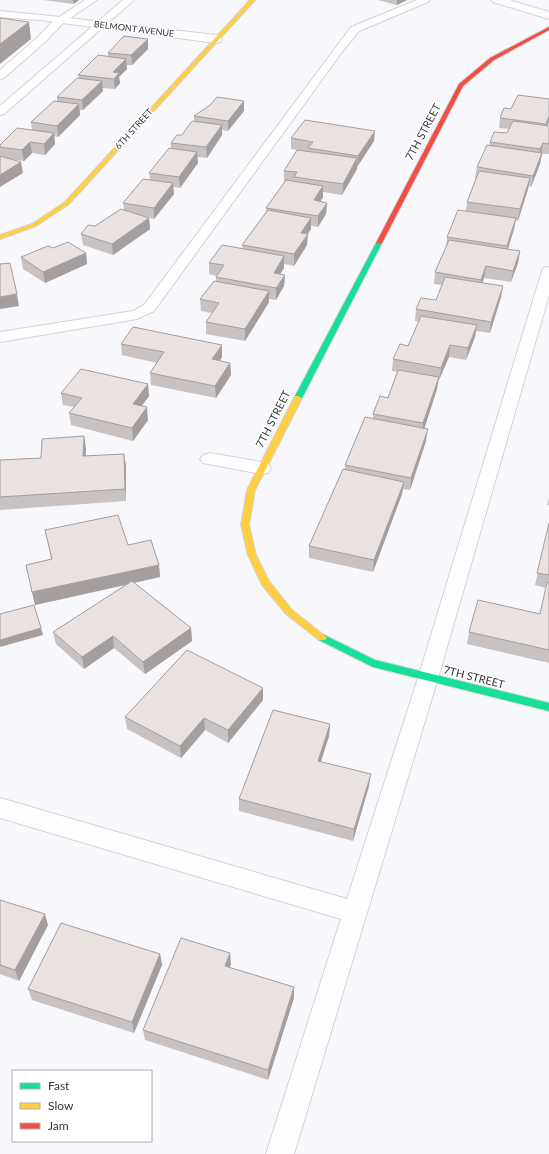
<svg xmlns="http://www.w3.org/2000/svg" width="549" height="1154" font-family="Lato,sans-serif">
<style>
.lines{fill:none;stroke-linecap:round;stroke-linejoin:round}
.lane-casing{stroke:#d3d3d6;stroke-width:2}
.street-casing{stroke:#d3d3d6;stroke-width:2}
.fast-casing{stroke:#d3d3d6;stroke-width:2}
.slow-casing{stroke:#d3d3d6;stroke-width:2}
.jam-casing{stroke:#d3d3d6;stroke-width:2}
.lane{fill:#fefeff;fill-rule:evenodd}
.street{fill:#fefeff;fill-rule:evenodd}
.fast{fill:#16e098;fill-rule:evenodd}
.slow{fill:#ffcf43;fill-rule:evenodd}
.jam{fill:#f24e42;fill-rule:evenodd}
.wall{fill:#c9c2c2}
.shaded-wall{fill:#a49e9e}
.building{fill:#eae1e1;stroke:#a49e9e}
.labels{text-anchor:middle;stroke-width:3.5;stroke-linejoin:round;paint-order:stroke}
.far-street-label{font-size:9px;fill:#363639;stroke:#fff}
.street-label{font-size:11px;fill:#363639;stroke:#fff}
</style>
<rect width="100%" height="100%" fill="#f8f7fc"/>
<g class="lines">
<defs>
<path id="lane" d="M85 0H97L64 22 46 41 4 78 0 79V70L38 37 53 21 0 17V11L51 16 56 19Z
M123 0H134L4 114 0 115V106Z
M417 0H430L428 2 359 31 342 52 154 311 137 319 0 342V332L133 311 144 305 351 27Z
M549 267V295L438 678 294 1154H266L341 919 0 818V798L347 899 418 678 542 271 544 268Z"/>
<path id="street" d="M491 0H509L549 12V19L493 2Z
M51 16 216 35 220 36 222 39 220 42 216 43 47 21 45 19 47 17Z
M210 453 261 462 268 463 271 468 268 473 261 474 203 463 200 459 203 455Z"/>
<path id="fast" d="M379 241 382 243 302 398 298 400H295L294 398 376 243Z
M322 634 375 660 549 703V711L373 667 319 640 317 638 319 636Z"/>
<path id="slow" d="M250 0H255L69 204 36 226 0 239V235L32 224 65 202Z
M295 396H298L302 398 255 490 249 525 256 555 269 581 292 610 325 636 327 638 325 640H319L286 614 262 585 248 555 241 525 247 490Z"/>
<path id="jam" d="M549 27V30L494 60 463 86 382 243 377 244 376 243 459 84 490 58Z"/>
</defs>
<use href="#lane" class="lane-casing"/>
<use href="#street" class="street-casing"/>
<use href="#fast" class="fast-casing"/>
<use href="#slow" class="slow-casing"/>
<use href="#jam" class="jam-casing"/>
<use href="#lane" class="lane"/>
<use href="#street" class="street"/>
<use href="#fast" class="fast"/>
<use href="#slow" class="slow"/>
<use href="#jam" class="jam"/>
</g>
<path class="wall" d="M43 0H79L74 4Z
M378 0H407L397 5Z
M148 39V49L132 65H127V69L119 77 120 83 115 89 102 88 103 91 83 110H80V115L58 137 54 136 55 144 45 155 32 153 24 161 10 159 23 173 0 156V145L32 130 31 122 57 101V97L79 78 78 75 108 57V53Z
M518 95 548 126H549V154H542L540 164 531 187 529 186 518 221 516 220 514 229 508 250 520 251 518 263 511 282 484 278 483 283 501 297 490 333 476 331 475 337 466 360 449 357 439 380H438L437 389 424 428 426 441 410 490 403 489 402 494 373 572 309 558V546L345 470V465L373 419V414L388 398 397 372 392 371 393 359 408 346 419 322 415 321 416 309 436 300 442 285 434 284 435 272 446 247 447 237 466 211 467 202 476 178H475L477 167 489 145 490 142 507 133 509 129 499 128 500 118 511 109Z
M244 101V111L228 131 222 130V135L207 158 197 157 198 163 180 188 173 187 174 194 154 219 149 218 150 229 113 255 83 245 81 234 124 209 123 203 150 180 149 173 171 148V143L182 135 194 122V116Z
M291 138 374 141 357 167V166V169L342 195 323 192V197L320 201 327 203 326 214 318 227 311 226V229L307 234V245L294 266 284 264V268L280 274 285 275 284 286 276 300 269 299V302L245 341 206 334V322L212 313 201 311 200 299 216 281V277L217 276 209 274V263L243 249 242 245 266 212V208L285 182H284V171L305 151 291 149Z
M53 248 86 253 87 264 45 283 23 269 21 257Z
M121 344 222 357 220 361 230 363 231 375 216 398 151 385 150 373 157 363 122 355Z
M148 384 149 396 142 406 148 420 133 441 71 425 69 413 74 407 63 405 61 393Z
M86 448 85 456 124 454 126 466V501L0 510V460L41 458Z
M549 497V505H547Z
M549 523V663L467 644 469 632 540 614 546 588 535 585Z
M45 530 128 545 159 565 160 577 134 583 191 628 192 641 145 674 114 648 84 669 56 644 53 632 126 585 35 605 26 565 51 559Z
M263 688V700L228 743 205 730 181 758 127 729 125 717Z
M330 724 329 736 321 762 369 786 353 841 239 811V799Z
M0 900 48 925 19 981 0 974Z
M160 954 162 965 134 1033 32 1000 28 989Z
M231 964 229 967 294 998 268 1080 145 1040 143 1030Z"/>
<path class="shaded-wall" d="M73 0H79L74 4Z
M397 0H407L397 5Z
M29 22 31 39 0 64V44Z
M148 39V49L132 65 131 55Z
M126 59 127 69 119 77 120 83 115 89 113 72Z
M102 81 103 91 83 110 82 100Z
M244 101V111L228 131V121Z
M79 104 80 115 58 137 57 126Z
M549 116V122L544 134 546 124Z
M222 125V135L207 158 206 147Z
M375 131 374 141 357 167 358 156Z
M54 133 55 144 45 155 44 144Z
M30 142 32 153 24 161 22 150Z
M543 143 541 153 539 160 540 149Z
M197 152 198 163 180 188 179 177Z
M542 153 540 164 531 187 533 176Z
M357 158V169L342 195 343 184Z
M21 162 23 173 0 187V175Z
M530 178 528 189 518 221 520 209Z
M173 183 174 194 154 219V208Z
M323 186V197L314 212V200Z
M327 203 326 214 318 227V216Z
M149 218 150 229 113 255 112 244Z
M311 218V229L301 244 308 234 307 245 294 266V254L301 233Z
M516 218 514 229 505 257 507 246Z
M520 251 518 263 511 282 513 271Z
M86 253 87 264 45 283 43 272Z
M284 256V268L274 284V273Z
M486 266 484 278 479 291 481 280Z
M285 275 284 286 276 300V288Z
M503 286 501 297 490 333 491 322Z
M269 291V302L245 341V329Z
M17 294 19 306 0 309V297Z
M477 325 475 337 466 360 468 348Z
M222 345V357L213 371 212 359Z
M450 345 449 357 439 380 441 368Z
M230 363 231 375 216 398 215 386Z
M439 377 437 389 422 436 423 423Z
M148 384 149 396 134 416 133 404Z
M147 407 148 420 133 441 132 428Z
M428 429 426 441 410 490 411 478Z
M84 436 86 448 85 469 83 456Z
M124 454 126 466V501L125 489Z
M404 482 402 494 373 572 374 560Z
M159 565 160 577 35 605 32 592Z
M41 628 43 635 0 647V640Z
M191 628 192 641 145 674 143 662Z
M113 636 114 648 84 669 82 657Z
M263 688V700L228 743V730Z
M204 718 205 730 181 758 180 746Z
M330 724 329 736 317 773 318 761Z
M371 774 369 786 353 841 354 829Z
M45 914 48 925 19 981 15 970Z
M230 953 231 964 226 977 225 966Z
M160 954 162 965 134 1033 132 1022Z
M294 987V998L268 1080V1070Z"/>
<path class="building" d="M0 18 29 22 0 44Z
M124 36 148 39 131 55 108 53Z
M98 55 126 59 113 72 119 73 114 79 78 75Z
M77 78 102 81 82 100 57 97Z
M518 95 549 99V116L546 124 500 118 504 108 511 109Z
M217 97 244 101 228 121 194 116 210 105Z
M54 101 79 104 57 126 31 122Z
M305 120 375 131 358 156 308 148 313 142 291 138Z
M192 121 222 125 206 147 171 143 177 135H182Z
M513 121 549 126V144L543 143 540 149 490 142 494 132 507 133Z
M17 128 54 133 44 144 30 142 22 150 0 147V145Z
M487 145 542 153 533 176 477 167Z
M169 148 197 152 179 177 149 173Z
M297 150 357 158 343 184 294 177 297 172 284 171Z
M0 156 21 162 0 175Z
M479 171 530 178 520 209 467 202Z
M143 179 173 183 154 208 123 203Z
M286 180 323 186 314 200 327 203 318 216 266 208Z
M121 209 149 218 112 244 81 234 88 225 95 226Z
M268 210 311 218 301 233 308 234 294 254 242 245Z
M458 210 516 218 507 246 447 237Z
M449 240 520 251 513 271 486 266 481 280 435 272Z
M68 242 86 253 43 272 21 257 48 246 53 248Z
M222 245 284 256 274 273 285 275 276 288 216 277 224 265 209 263Z
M10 263 17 294 0 297V264Z
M445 277 503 286 491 322 416 309 421 298 436 300Z
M214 281 269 291 245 329 206 322 219 303 200 299Z
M421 316 477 325 468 348 450 345 441 368 393 359 400 344 408 346Z
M133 327 222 345 212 359 230 363 215 386 150 373 164 352 121 344Z
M81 369 148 384 133 404 147 407 132 428 69 413 82 398 61 393Z
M398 370 439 377 423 423 373 414 380 396 388 398Z
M365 417 428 429 411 478 345 465Z
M84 436 83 456 124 454 125 489 0 497V460L41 458 42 439Z
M343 469 404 482 374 560 309 546Z
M118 515 128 545 151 540 159 565 32 592 26 565 52 559 45 530Z
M549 523V575L537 573Z
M132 581 191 628 143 662 113 636 82 657 53 632Z
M547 582 549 583V650L469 632 478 600 540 614Z
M34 605 41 628 0 640V614Z
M187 650 263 688 228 730 204 718 180 746 125 717Z
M273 710 330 724 318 761 371 774 354 829 239 799Z
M0 900 45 914 15 970 0 965Z
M61 923 160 954 132 1022 28 989Z
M181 938 230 953 225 966 294 987 268 1070 143 1030Z"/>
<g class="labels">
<g class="far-street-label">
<text transform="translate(134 29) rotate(7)" y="3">BELMONT AVENUE</text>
<text transform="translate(134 129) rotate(-48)" y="3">6TH STREET</text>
</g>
<g class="street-label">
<text transform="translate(423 132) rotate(-62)" y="4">7TH STREET</text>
<text transform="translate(273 419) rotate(-63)" y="4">7TH STREET</text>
<text transform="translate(474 677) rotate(14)" y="4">7TH STREET</text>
</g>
</g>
<rect x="12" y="1070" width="140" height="72" fill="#ffffff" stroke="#afafb0"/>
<rect x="20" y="1083" width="20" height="6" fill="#16e098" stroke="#afafb0"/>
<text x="48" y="1090" font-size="12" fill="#363639">Fast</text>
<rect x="20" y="1103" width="20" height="6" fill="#ffcf43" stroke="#afafb0"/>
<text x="48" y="1110" font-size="12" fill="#363639">Slow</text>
<rect x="20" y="1123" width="20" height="6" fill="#f24e42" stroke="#afafb0"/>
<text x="48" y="1130" font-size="12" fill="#363639">Jam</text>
</svg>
